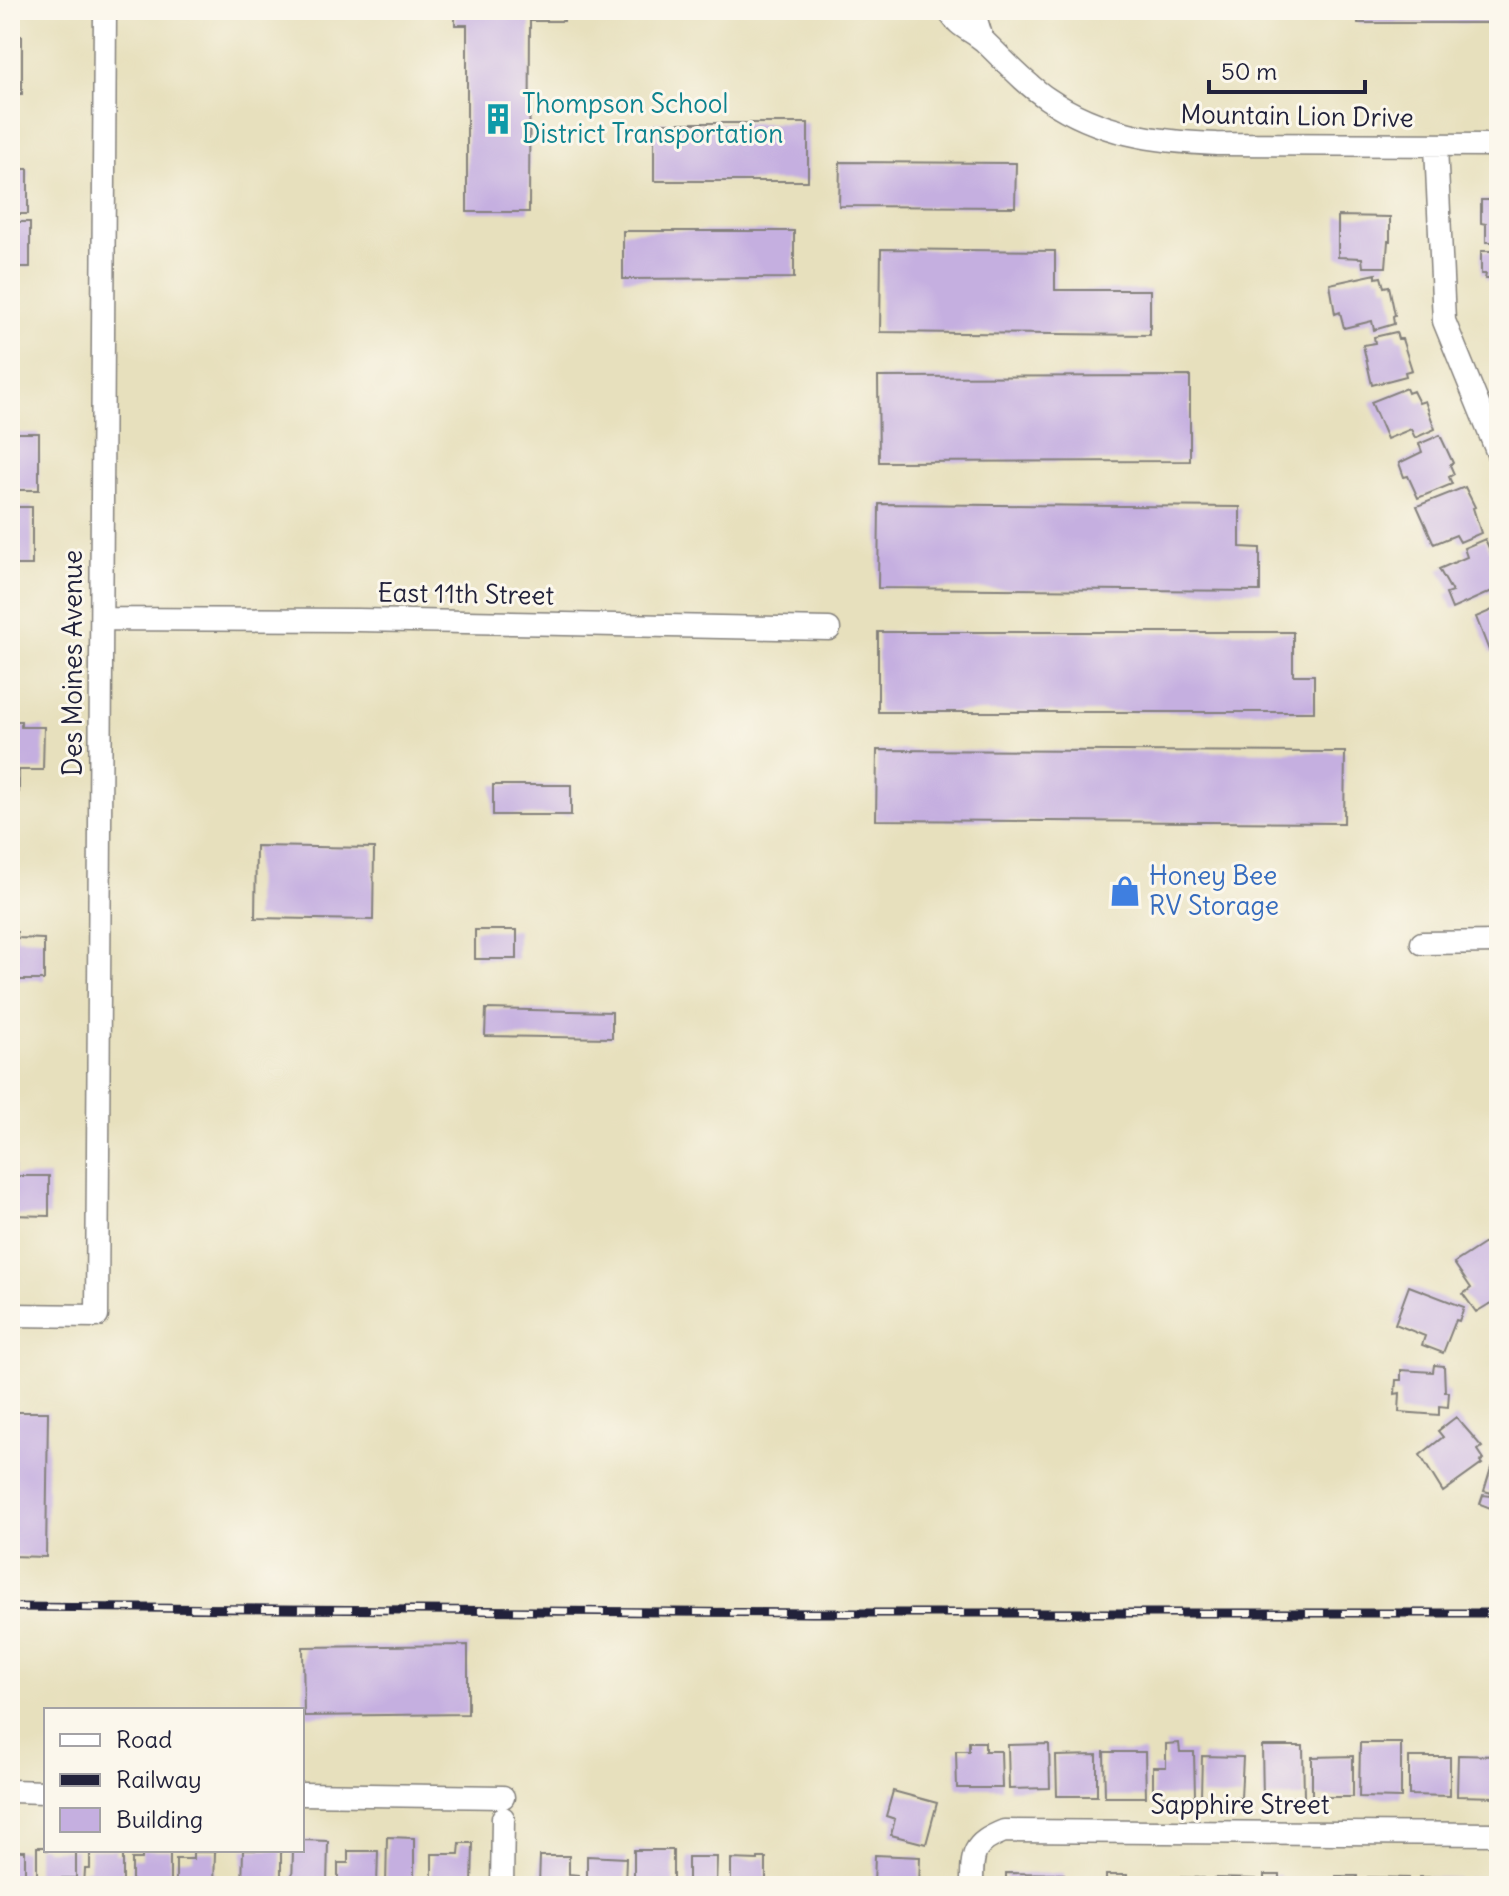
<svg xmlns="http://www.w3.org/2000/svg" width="1509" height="1896" font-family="Delius,sans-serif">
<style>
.building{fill:#c5afe0}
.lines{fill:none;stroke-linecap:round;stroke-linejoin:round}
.minor-casing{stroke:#84817c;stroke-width:25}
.minor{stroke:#fff;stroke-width:22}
.rail-casing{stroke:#22223b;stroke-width:9}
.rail{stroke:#fbf7ec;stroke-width:6;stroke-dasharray:18;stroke-linecap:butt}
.labels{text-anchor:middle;stroke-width:6;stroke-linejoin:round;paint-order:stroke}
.culture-label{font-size:26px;fill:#0d838f;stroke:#fbf7ec;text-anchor:start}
.street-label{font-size:26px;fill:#22223b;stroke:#fbf7ec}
.shop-label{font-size:26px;fill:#366cbe;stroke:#fbf7ec;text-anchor:start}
</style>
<rect width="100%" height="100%" fill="#fbf7ec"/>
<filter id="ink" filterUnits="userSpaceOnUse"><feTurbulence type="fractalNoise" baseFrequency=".0125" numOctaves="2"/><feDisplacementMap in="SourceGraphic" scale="16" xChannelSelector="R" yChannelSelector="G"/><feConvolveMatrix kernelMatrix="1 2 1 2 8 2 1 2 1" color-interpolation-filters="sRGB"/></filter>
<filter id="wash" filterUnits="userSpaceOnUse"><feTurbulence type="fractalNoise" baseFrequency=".006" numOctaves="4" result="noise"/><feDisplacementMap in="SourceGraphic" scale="32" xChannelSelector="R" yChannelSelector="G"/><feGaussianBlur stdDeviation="1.8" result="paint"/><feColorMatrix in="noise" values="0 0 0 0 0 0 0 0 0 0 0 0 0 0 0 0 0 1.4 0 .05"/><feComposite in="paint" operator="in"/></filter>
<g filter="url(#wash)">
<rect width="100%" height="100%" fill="#e7e0bd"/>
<g id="blocks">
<path class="building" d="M455 10H564V21H530L529 212H467V25H455Z
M1358 10H1499V23H1358Z
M10 36H22V94H10Z
M654 123H808V181H654Z
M840 162 1016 163 1015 207 839 206Z
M10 169H28V214H10Z
M1481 200H1499V242H1486V224L1481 223Z
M1338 216 1390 217V241H1388L1386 267H1363L1362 258 1338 257Z
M10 222H30V267H10Z
M623 231H794V278L623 279Z
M881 249 1055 251V290H1150V335L880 332Z
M1481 251H1499V290H1490V279H1485L1486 274H1481Z
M1376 274V278L1381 277 1384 287 1389 286 1395 315 1393 316 1394 324 1374 330 1372 321 1344 328 1340 312 1335 314 1330 284Z
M10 332H17V369H10Z
M1396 332 1398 339H1402L1412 370 1405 372 1406 376 1372 385 1363 345 1375 343 1374 337Z
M1190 376V461L879 462 878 377Z
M1406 388 1408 393 1413 391 1419 403 1425 401 1435 429 1415 438 1411 429 1387 439 1371 402Z
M10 433H39V490H10Z
M1440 435 1453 463 1450 465 1454 474 1449 477 1452 484 1418 498 1408 476 1404 477 1399 463 1422 452 1419 444Z
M1465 487 1475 507 1473 508 1481 533 1460 542 1456 535 1434 544 1417 506Z
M879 504 1240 507V547L1260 548V591L878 588Z
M10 507H32V565H10Z
M1485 539 1499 570V588L1452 609 1446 594 1452 592 1439 569 1467 557 1464 548Z
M1499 607V649L1490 653 1476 617Z
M878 632H1293V675H1314V712H878Z
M10 721H21V727H44L43 770H19V792H10Z
M877 750 1345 752 1344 823 876 820Z
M493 785H571V815H493Z
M256 846 374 848 373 920 255 918Z
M475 930H517V959H475Z
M10 932H17V938L44 939V980H10Z
M486 1009 612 1012V1038L485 1036Z
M10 1143H15V1176H49V1216L10 1215Z
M1488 1241 1499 1256V1298L1476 1312 1463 1294 1471 1288 1454 1263Z
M1409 1286 1464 1307 1459 1321 1456 1320 1443 1353 1422 1345 1425 1336 1395 1324Z
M1434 1365 1444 1366 1445 1392H1449L1448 1407 1439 1406V1415L1399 1412 1400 1393 1395 1394 1396 1380H1401V1370L1433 1372Z
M10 1412H48L46 1557 10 1556Z
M1456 1417 1482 1447 1478 1450 1484 1459 1480 1462 1482 1464 1443 1492 1420 1455 1443 1437 1438 1431Z
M1491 1468 1499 1471V1515L1495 1514 1496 1510 1480 1504 1483 1495 1491 1496 1492 1493 1484 1491Z
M468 1645V1714L304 1716 303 1647Z
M969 1742H985V1751H1001L1002 1788H957L956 1751H969Z
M1179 1743 1180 1752H1194L1195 1796H1153V1767H1166V1744Z
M1360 1743H1401V1798L1359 1797Z
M1049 1744 1050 1788 1009 1789 1008 1745Z
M1262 1746H1303L1304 1797 1263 1798Z
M1104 1752H1145L1146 1797H1105Z
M1097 1755V1796H1057L1056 1756Z
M1458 1755 1498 1756 1497 1797 1457 1796Z
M1202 1756 1243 1757 1241 1798 1201 1796Z
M1353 1756V1797H1312V1757Z
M1409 1757H1450V1796L1409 1795Z
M893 1791 937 1803 926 1844 891 1835 895 1819 886 1816Z
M387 1837 414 1838V1878H420V1886H386Z
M302 1840 328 1841 327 1886H292L293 1850H302Z
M460 1843H473L472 1886H432V1854H459Z
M37 1847H46V1850H76V1878H62V1886H37Z
M90 1850H115V1854H123V1886H84L85 1869H90Z
M142 1850H170V1886H132V1859H142Z
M243 1850H281V1886H242Z
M634 1850H673V1886H634Z
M10 1851H25V1886H10Z
M348 1851H378L377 1886H338V1863H348Z
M193 1852H215L214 1886H176V1859H193Z
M875 1855 920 1857 919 1886H874Z
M540 1856H569V1874L578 1875V1886L539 1885Z
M587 1856 626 1858 625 1886H587Z
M688 1857H717L716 1886H688Z
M758 1858H766V1886H731V1859L758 1860Z
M1006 1873 1064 1874V1886H1006Z
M1106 1875H1127V1880H1148V1886H1106Z
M1264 1875H1280V1880L1305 1879V1886H1264Z
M1336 1876H1357V1886H1316V1880H1336Z
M1163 1877 1204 1878V1886H1163Z
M1368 1877 1409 1878V1886H1367Z
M1419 1877 1459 1878V1886H1418Z
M1499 1877V1886H1468V1878Z
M1214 1878 1255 1879V1886H1214Z"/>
</g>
</g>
<g filter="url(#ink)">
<use href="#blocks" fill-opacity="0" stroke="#84817c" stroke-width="2"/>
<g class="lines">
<defs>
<path id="minor" d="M948 10C960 29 969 28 984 41 1005 61 1024 83 1048 99 1099 134 1157 142 1217 144L1499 145
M973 10 982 39
M1436 146 1444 321 1499 456
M102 619 358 620 829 629
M1422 943 1499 942
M10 1315 97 1316 105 10
M10 1791 46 1792
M302 1794 503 1797
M502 1886 503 1818
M972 1886C972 1853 972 1844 1004 1831L1499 1834"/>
</defs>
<use href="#minor" class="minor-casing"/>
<use href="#minor" class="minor"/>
<defs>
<path id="rail" d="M10 1607 812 1613H1499"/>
</defs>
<use href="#rail" class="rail-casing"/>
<use href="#rail" class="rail"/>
</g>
</g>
<defs>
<symbol id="building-bare" viewBox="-9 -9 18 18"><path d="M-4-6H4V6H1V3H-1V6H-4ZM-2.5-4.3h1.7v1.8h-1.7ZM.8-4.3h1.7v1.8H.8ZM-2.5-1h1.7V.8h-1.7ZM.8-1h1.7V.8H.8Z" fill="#0f9aa8" stroke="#fbf7ec" stroke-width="2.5" paint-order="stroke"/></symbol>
<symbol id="shop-bare" viewBox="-9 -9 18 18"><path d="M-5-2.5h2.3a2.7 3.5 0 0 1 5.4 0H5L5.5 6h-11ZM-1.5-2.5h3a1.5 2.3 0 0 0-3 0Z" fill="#3f7fe0" stroke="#fbf7ec" stroke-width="2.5" paint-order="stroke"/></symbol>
</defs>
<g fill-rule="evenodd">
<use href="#building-bare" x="476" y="97" width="44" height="44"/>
<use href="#shop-bare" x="1103" y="869" width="44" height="44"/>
</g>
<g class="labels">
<g class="culture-label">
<text x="522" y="113">Thompson School<tspan x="522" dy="30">District Transportation</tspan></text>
</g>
<g class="street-label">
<text transform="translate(1297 116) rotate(1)" y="9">Mountain Lion Drive</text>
<text transform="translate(466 594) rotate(1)" y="9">East 11th Street</text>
<text transform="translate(73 663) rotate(-90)" y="9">Des Moines Avenue</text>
<text x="1240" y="1814">Sapphire Street</text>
</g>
<g class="shop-label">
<text x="1149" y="885">Honey Bee<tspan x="1149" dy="30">RV Storage</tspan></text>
</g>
</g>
<rect width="1509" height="1896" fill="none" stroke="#fbf7ec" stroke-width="40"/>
<rect x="44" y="1708" width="260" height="144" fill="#fbf7ec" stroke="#a4a2a5" stroke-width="2"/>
<rect x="60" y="1734" width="40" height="12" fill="#ffffff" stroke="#a4a2a5" stroke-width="2"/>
<text x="116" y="1748" font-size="24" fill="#22223b">Road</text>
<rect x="60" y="1774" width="40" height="12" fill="#22223b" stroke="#a4a2a5" stroke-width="2"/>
<text x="116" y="1788" font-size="24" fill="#22223b">Railway</text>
<rect x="60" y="1808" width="40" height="24" fill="#c5afe0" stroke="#a4a2a5" stroke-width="2"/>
<text x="116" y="1828" font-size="24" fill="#22223b">Building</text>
<path d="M1209 80v12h156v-12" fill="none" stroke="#22223b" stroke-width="4"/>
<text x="1221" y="80" font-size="24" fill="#22223b" stroke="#fbf7ec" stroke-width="6" paint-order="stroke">50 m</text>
</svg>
